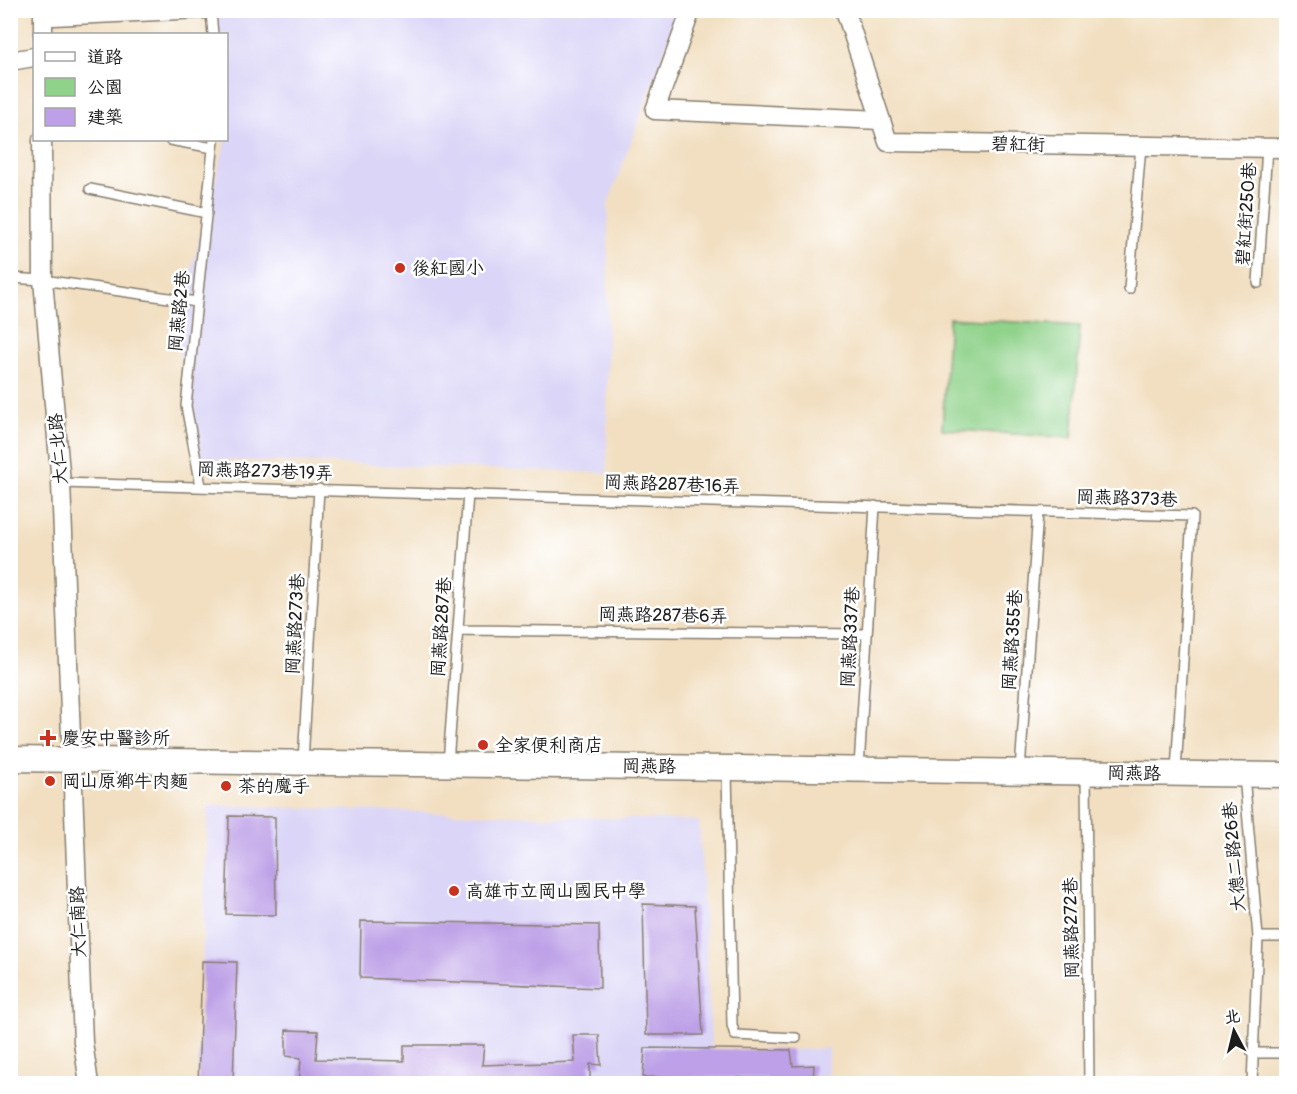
<svg xmlns="http://www.w3.org/2000/svg" width="1297" height="1094" font-family="Pangolin,'LXGW WenKai TC',sans-serif">
<style>
.built{fill:#dbd6f7}
.green{fill:#8fd28a;stroke:#567753;stroke-width:1.5}
.building{fill:#bda0e7}
.lines{fill:none;stroke-linecap:round;stroke-linejoin:round}
.service-casing{stroke:#877e6e;stroke-width:12}
.minor-casing{stroke:#877e6e;stroke-width:21}
.tertiary-casing{stroke:#877e6e;stroke-width:27}
.service{stroke:#fff;stroke-width:9}
.minor{stroke:#fff;stroke-width:18}
.tertiary{stroke:#fff;stroke-width:24}
.poi-dot{fill:#c8321e;stroke:#fff;stroke-width:2}
.labels{text-anchor:middle;stroke-width:5;stroke-linejoin:round;paint-order:stroke}
.street-label{font-size:18px;fill:#1c1c1c;stroke:#fff}
.poi-label{font-size:18px;fill:#1c1c1c;stroke:#fff;text-anchor:start}
</style>
<rect width="100%" height="100%" fill="#fff"/>
<filter id="ink" filterUnits="userSpaceOnUse"><feTurbulence type="fractalNoise" baseFrequency=".0167" numOctaves="2"/><feDisplacementMap in="SourceGraphic" scale="12" xChannelSelector="R" yChannelSelector="G"/><feConvolveMatrix kernelMatrix="1 2 1 2 8 2 1 2 1" color-interpolation-filters="sRGB"/></filter>
<filter id="wash" filterUnits="userSpaceOnUse"><feTurbulence type="fractalNoise" baseFrequency=".008" numOctaves="4" result="noise"/><feDisplacementMap in="SourceGraphic" scale="24" xChannelSelector="R" yChannelSelector="G"/><feGaussianBlur stdDeviation="1.35" result="paint"/><feColorMatrix in="noise" values="0 0 0 0 0 0 0 0 0 0 0 0 0 0 0 0 0 1.4 0 .05"/><feComposite in="paint" operator="in"/></filter>
<g filter="url(#wash)">
<rect width="100%" height="100%" fill="#f2dfc1"/>
<path class="built" d="M215 11H679L608 204 607 473 201 459 175 331 226 140V34H217Z
M208 805 699 821 712 1055 828 1048V1083L198 1084Z"/>
<path class="green" d="M949 318 1080 326 1072 438 942 429Z"/>
<g id="blocks">
<path class="building" d="M229 816 275 817 276 915 226 914Z
M643 904 695 906 703 1035H646Z
M361 921 599 925 600 988 360 978Z
M202 961 237 962 233 1084H198Z
M286 1030 318 1031 316 1059 404 1061V1045H484L482 1065 575 1062 573 1035H599L601 1065 590 1064V1084H299L301 1058 286 1056Z
M645 1048 791 1050 793 1066 814 1065 813 1084H766V1078L643 1077Z"/>
</g>
</g>
<g filter="url(#ink)">
<use href="#blocks" fill-opacity="0" stroke="#877e6e" stroke-width="1.5"/>
<g class="lines">
<defs>
<path id="service" d="M43 21 211 13 213 34
M170 140 213 148
M90 189 207 213
M10 278 43 280 197 302
M1258 283 1267 148
M1129 289 1141 146
M61 483 1192 516 1176 771
M201 486 186 406 214 140
M458 630 867 634
M303 761 319 489
M448 763 468 494
M859 767 875 506
M727 770 732 1025 735 1035 796 1038
M1020 770 1038 512
M1086 774 1089 1084
M1244 775 1258 937 1252 1084
M1258 937H1286
M1252 1053H1286"/>
<path id="minor" d="M691 10 655 110 881 120
M845 10 888 142 1286 148
M43 34V10
M10 61 34 57
M42 140 43 280 61 483 83 1042 89 1084"/>
<path id="tertiary" d="M10 759 1286 775"/>
</defs>
<use href="#service" class="service-casing"/>
<use href="#minor" class="minor-casing"/>
<use href="#tertiary" class="tertiary-casing"/>
<use href="#service" class="service"/>
<use href="#minor" class="minor"/>
<use href="#tertiary" class="tertiary"/>
</g>
</g>
<g class="poi-dot">
<circle cx="400" cy="268" r="6"/>
<path d="M45 729h6v6h6v6h-6v6h-6v-6h-6v-6h6z"/>
<circle cx="483" cy="745" r="6"/>
<circle cx="50" cy="781" r="6"/>
<circle cx="226" cy="786" r="6"/>
<circle cx="454" cy="891" r="6"/>
</g>
<g class="labels">
<g class="street-label">
<text transform="translate(1018 144) rotate(1)" y="6">碧紅街</text>
<text transform="translate(1246 214) rotate(-86)" y="6">碧紅街250巷</text>
<text transform="translate(179 311) rotate(-84)" y="6">岡燕路2巷</text>
<text transform="translate(58 449) rotate(-95)" y="6">大仁北路</text>
<text transform="translate(265 471) rotate(2)" y="6">岡燕路273巷19弄</text>
<text transform="translate(672 484) rotate(2)" y="6">岡燕路287巷16弄</text>
<text transform="translate(1127 498) rotate(2)" y="6">岡燕路373巷</text>
<text transform="translate(663 615) rotate(1)" y="6">岡燕路287巷6弄</text>
<text transform="translate(295 624) rotate(-87)" y="6">岡燕路273巷</text>
<text transform="translate(441 627) rotate(-86)" y="6">岡燕路287巷</text>
<text transform="translate(850 637) rotate(-87)" y="6">岡燕路337巷</text>
<text transform="translate(1012 640) rotate(-86)" y="6">岡燕路355巷</text>
<text transform="translate(649 766) rotate(1)" y="6">岡燕路</text>
<text transform="translate(1134 773) rotate(1)" y="6">岡燕路</text>
<text transform="translate(1234 857) rotate(-95)" y="6">大德二路26巷</text>
<text transform="translate(78 922) rotate(-92)" y="6">大仁南路</text>
<text transform="translate(1071 928) rotate(-91)" y="6">岡燕路272巷</text>
</g>
<g class="poi-label">
<text x="412" y="274">後紅國小</text>
<text x="62" y="744">慶安中醫診所</text>
<text x="495" y="751">全家便利商店</text>
<text x="62" y="787">岡山原鄉牛肉麵</text>
<text x="238" y="792">茶的魔手</text>
<text x="466" y="897">高雄市立岡山國民中學</text>
</g>
</g>
<rect width="1297" height="1094" fill="none" stroke="#fff" stroke-width="36"/>
<rect x="33" y="33" width="195" height="108" fill="#ffffff" stroke="#a4a4a4" stroke-width="1.5"/>
<rect x="45" y="52" width="30" height="9" fill="#ffffff" stroke="#a4a4a4" stroke-width="1.5"/>
<text x="87" y="63" font-size="18" fill="#1c1c1c">道路</text>
<rect x="45" y="78" width="30" height="18" fill="#8fd28a" stroke="#a4a4a4" stroke-width="1.5"/>
<text x="87" y="93" font-size="18" fill="#1c1c1c">公園</text>
<rect x="45" y="108" width="30" height="18" fill="#bda0e7" stroke="#a4a4a4" stroke-width="1.5"/>
<text x="87" y="123" font-size="18" fill="#1c1c1c">建築</text>
<g transform="translate(1234 1031) rotate(353)" stroke="#ffffff" stroke-width="4.5" paint-order="stroke">
<path d="M0-4.5L10 22L0 15L-10 22Z" fill="#1c1c1c"/>
<text y="-9" font-size="16" font-weight="bold" text-anchor="middle" fill="#1c1c1c">北</text>
</g>
</svg>
